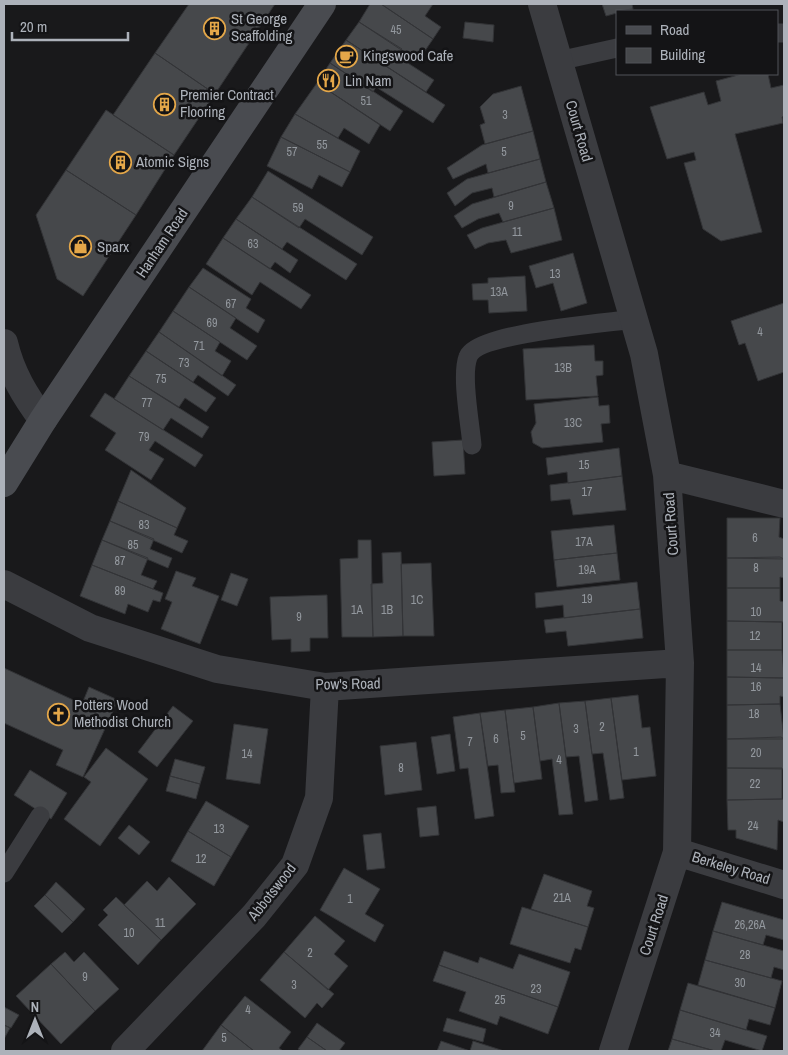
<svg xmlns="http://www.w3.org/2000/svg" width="788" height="1055" font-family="'Archivo Narrow',sans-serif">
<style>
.building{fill:#46484b;stroke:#333437}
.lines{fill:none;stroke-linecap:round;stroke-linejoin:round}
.service{stroke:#3b3c40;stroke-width:19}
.minor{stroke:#3b3c40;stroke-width:28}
.secondary{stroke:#494b50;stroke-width:28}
.labels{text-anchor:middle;stroke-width:5;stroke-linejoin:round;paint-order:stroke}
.number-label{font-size:12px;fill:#93989e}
.poi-label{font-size:15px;fill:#adb2ba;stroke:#141416;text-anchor:start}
.street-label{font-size:15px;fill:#adb2ba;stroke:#141416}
</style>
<rect width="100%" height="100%" fill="#19191b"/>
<path class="building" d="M189 4H275L215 94 155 53Z
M370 4H381L433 39 418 61 359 22Z
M381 4H433L425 16 441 27 433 39Z
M602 4H632L633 9 617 11V13L606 16Z
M359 22 402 49 397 56 434 80 426 92 346 40Z
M465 22 494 25 493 42 463 38Z
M346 40 445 105 433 123 376 87 373 92 330 63Z
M155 53 215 94 174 155 113 115Z
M330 63 403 111 390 131 317 83Z
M742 74H768L771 88 784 85V116L782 117 783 123 735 134 762 232 721 241 703 229 684 163 696 160 694 152 667 159 650 107 704 92 708 105 721 101 716 81Z
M317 83 380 125 369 144 344 128 338 138 295 114Z
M521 86 533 131 485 144 480 125 485 123 480 107 493 94Z
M106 110 174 155 136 215 66 170Z
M295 114 360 151 350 172 281 137Z
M533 131 540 159 488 173 486 164 453 179 447 168 482 145Z
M281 137 350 172 342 187 319 175 312 189 267 166Z
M540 159 546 182 494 197 492 188 472 193 455 206 447 193 467 179Z
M66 170 136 215 83 296 57 279 36 215Z
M268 171 373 237 362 255 305 219 299 228 252 197Z
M546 182 554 208 503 222 499 213 478 219 462 228 454 216 472 204Z
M252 197 357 264 346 280 287 242 282 249 236 219Z
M554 208 562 240 511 253 506 240 488 243 475 249 467 235 482 228Z
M236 219 298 260 290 273 275 262 270 269 223 238Z
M223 238 311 295 301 309 260 282 252 295 206 264Z
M573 253 587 303 561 311 553 283 536 288 529 266Z
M203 268 251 299 246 308 265 320 258 333 189 287Z
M525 276 527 311 489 313 488 300H473L472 284 488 283V278Z
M189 287 236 318 230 328 257 346 247 360 173 311Z
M784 303V372L758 381 745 343 739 345 731 321Z
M173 311 220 342 215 351 231 361 222 376 159 332Z
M159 332 236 385 228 396 198 375 193 382 146 351Z
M594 345 595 361H603V375L596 376 598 396 526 400 523 349Z
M146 351 216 398 206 412 185 398 179 407 129 376Z
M129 376 209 427 202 438 171 418 163 430 114 399Z
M105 393 203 455 195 467 155 441 149 450 164 459 151 480 105 450 116 433 90 416Z
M598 397 599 406 609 405 610 423 601 424 603 442 542 448 533 443 531 432 536 423 534 404Z
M463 440 465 474 434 476 432 442Z
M619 448 622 476 568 483 567 472 548 475 546 458Z
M131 470 186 508 177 528 118 501Z
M622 476 626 510 573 515 570 499 551 501 550 485Z
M118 501 177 528 174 535 188 541 182 553 110 521Z
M727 518H780L779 537 784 539V559L727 558Z
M110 521 154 539 150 549 172 558 168 568 102 540Z
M614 525 617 553 554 560 551 531Z
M102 540 148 558 141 575 157 581 153 589 92 565Z
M358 540H371L373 637H342L340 559 358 558Z
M401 552 403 636 373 637 371 584 383 583 382 553Z
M617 553 620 580 557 587 554 560Z
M780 557 784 559V578L780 577V588H727V558Z
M431 563 434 636H403L401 564Z
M92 565 163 593 160 602 153 600 148 612 128 604 125 614 80 596Z
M176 571 196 578 192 586 219 596 200 644 161 629 172 602 165 599Z
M231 573 248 579 237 606 221 600Z
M637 582 640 609 564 618 563 605 536 608 535 593Z
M727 588H780V601L784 602V622L727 621Z
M327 595 328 638H310V651L291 652V639L272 640 270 597Z
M640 609 643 638 568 646 566 631 546 633 544 620Z
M727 621 782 622V650H727Z
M727 650H782L784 678 727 677Z
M4 668 82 704 89 687 118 700 83 777 56 765 63 750 4 723Z
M727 677 784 678V697L780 696V704L727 705Z
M638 695 642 728 650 727 656 776 622 780 611 698Z
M611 698 624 798 610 800 603 753 592 754 585 701Z
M585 701 598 800 585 802 579 756 566 757 559 703Z
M559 703 573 814 559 815 552 759 540 761 533 707Z
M780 704 784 739H727V705Z
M173 706 193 721 157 767 138 752Z
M533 707 542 779 514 783 505 710Z
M505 710 515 792 501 793 498 765 488 766 480 713Z
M480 713 494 816 475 819 468 768 460 769 453 717Z
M234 724 268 729 260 784 226 779Z
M450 734 455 771 437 774 431 737Z
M781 737 784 739V769L727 768V739Z
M416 742 422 790 385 795 380 746Z
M106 748 148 779 100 846 64 819 91 782 84 777Z
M175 759 205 767 200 784 170 776Z
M727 768H782V799L727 800Z
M30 770 67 793 51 819 14 795Z
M170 776 200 784 196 799 166 791Z
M782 799 784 800V822L778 820 777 850 736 838V830H728L727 800Z
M206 801 249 826 231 857 188 831Z
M436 806 439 835 420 837 417 808Z
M129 825 150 842 139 855 118 838Z
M188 831 231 857 214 886 171 861Z
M381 833 385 868 367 870 363 835Z
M344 868 380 889 365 914 384 925 375 942 320 910Z
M544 874 592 891 587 906 594 908 588 927 531 909Z
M169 877 196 904 161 940 124 905 147 881 157 891Z
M56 882 85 909 73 922 45 895Z
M45 895 73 922 62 933 34 906Z
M116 897 161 940 138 965 98 925 108 915 103 910Z
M722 902 784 920V940L766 935 763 945 713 931Z
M522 907 588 927 581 950 575 948 570 963 510 944Z
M315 916 345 941 334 954 348 966 328 990 284 952Z
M713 931 784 951V970L774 967 771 978 705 960Z
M444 951 478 963 480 957 513 969 519 954 570 972 558 1007 439 965Z
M65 952 74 962 84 952 119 989 95 1011 51 964Z
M284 952 334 994 322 1008 317 1003 305 1018 260 980Z
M705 960 782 981 775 1008 698 985Z
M51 964 95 1011 61 1044 16 996Z
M439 965 558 1007 548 1034 500 1016 497 1025 459 1011 466 992 433 981Z
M688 983 775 1008 770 1025 749 1019 746 1030 680 1010Z
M245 996 291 1032 279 1048 283 1051H254L221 1025Z
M4 1007 19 1015 11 1028 4 1025Z
M680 1010 767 1036 762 1051 725 1040 721 1051H715L672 1039Z
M447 1018 486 1029 483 1042 443 1031Z
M317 1023 345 1043 339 1051H327L307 1037Z
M4 1025 10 1028 4 1039Z
M221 1025 254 1051H202Z
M307 1037 327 1051H301L298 1049Z
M672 1039 715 1051H668Z
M441 1041 470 1051 473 1041 504 1051H437Z"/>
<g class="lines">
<path class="service" d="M777 33H784
M558 61 617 48
M472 445C470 423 461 375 468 357 476 333 607 323 634 319
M4 873 40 816"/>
<path class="minor" d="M542 4 644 354 667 475 680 663 677 852 613 1051
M4 343C11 373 25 396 43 420
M667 475 784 504
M4 584 90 628 217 669 325 687 680 663
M677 852 784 885
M125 1051 254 916 295 865 319 798 325 687"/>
<path class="secondary" d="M4 483 43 420 322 4"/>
</g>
<defs>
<symbol id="building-ring" viewBox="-11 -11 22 22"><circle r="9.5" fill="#141416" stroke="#e4a749" stroke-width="1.5"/><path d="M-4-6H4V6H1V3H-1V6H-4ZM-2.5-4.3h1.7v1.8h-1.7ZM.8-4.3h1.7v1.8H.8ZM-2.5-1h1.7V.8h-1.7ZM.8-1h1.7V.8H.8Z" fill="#e4a749"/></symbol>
<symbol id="cafe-ring" viewBox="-11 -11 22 22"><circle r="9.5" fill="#141416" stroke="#e4a749" stroke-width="1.5"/><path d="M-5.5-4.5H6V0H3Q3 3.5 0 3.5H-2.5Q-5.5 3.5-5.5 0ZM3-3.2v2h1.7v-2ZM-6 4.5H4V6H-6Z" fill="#e4a749"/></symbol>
<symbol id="restaurant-ring" viewBox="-11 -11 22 22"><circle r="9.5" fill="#141416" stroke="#e4a749" stroke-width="1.5"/><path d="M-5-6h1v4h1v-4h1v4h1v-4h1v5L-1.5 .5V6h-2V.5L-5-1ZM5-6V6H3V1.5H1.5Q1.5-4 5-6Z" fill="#e4a749"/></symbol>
<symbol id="shop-ring" viewBox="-11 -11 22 22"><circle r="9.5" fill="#141416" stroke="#e4a749" stroke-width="1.5"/><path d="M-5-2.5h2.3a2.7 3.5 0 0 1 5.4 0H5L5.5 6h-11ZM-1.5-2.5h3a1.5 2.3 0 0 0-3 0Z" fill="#e4a749"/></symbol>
<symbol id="church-ring" viewBox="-11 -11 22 22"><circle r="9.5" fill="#141416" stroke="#e4a749" stroke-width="1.5"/><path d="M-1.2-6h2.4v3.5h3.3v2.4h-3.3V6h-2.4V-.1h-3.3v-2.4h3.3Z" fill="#e4a749"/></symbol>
</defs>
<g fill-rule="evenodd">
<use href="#building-ring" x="202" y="16" width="25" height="25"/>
<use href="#cafe-ring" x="334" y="44" width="25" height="25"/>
<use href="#restaurant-ring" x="316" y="68" width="25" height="25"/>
<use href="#building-ring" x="152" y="92" width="25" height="25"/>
<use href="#building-ring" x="108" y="150" width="25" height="25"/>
<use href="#shop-ring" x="68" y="234" width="25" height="25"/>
<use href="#church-ring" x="46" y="702" width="25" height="25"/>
</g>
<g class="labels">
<g class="number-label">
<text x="396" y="34">45</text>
<text x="366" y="105">51</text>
<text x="505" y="119">3</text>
<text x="322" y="149">55</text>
<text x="292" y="156">57</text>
<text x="504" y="156">5</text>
<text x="511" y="210">9</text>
<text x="298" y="212">59</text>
<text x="517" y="236">11</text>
<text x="253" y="248">63</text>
<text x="555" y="278">13</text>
<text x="499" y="296">13A</text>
<text x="231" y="308">67</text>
<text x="212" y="327">69</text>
<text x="760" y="336">4</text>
<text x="199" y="350">71</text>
<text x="184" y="367">73</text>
<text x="563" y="372">13B</text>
<text x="161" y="383">75</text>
<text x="147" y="407">77</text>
<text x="573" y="427">13C</text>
<text x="144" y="441">79</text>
<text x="584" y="469">15</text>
<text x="587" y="496">17</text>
<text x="144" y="529">83</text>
<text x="755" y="542">6</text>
<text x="584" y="546">17A</text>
<text x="133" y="549">85</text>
<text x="120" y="565">87</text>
<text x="756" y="572">8</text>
<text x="587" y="574">19A</text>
<text x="120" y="595">89</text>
<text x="587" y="603">19</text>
<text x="417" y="604">1C</text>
<text x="357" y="614">1A</text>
<text x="387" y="614">1B</text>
<text x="756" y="616">10</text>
<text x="299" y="621">9</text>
<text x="755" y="640">12</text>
<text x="756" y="672">14</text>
<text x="756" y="691">16</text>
<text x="754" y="718">18</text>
<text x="602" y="731">2</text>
<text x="576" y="733">3</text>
<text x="523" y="740">5</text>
<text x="496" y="743">6</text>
<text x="470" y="746">7</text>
<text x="636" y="756">1</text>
<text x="756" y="757">20</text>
<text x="247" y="758">14</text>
<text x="559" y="764">4</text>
<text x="401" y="772">8</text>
<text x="755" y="788">22</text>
<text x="753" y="830">24</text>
<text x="219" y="833">13</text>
<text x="201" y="863">12</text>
<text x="562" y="902">21A</text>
<text x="350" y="903">1</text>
<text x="160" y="927">11</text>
<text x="750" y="929">26,26A</text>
<text x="129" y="937">10</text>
<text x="310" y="957">2</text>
<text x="745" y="959">28</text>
<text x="85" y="981">9</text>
<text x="740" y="987">30</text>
<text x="294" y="989">3</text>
<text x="536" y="993">23</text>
<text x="500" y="1004">25</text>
<text x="248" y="1014">4</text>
<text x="715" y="1037">34</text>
<text x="224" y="1042">5</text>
</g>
<g class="poi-label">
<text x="231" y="24">St George<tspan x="231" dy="17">Scaffolding</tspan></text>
<text x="363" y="61">Kingswood Cafe</text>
<text x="345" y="86">Lin Nam</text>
<text x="180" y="100">Premier Contract<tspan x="180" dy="17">Flooring</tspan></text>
<text x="136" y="167">Atomic Signs</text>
<text x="97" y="252">Sparx</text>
<text x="74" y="710">Potters Wood<tspan x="74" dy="17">Methodist Church</tspan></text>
</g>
<g class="street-label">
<text transform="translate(579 131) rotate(74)" y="5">Court Road</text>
<text transform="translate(162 243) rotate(-56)" y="5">Hanham Road</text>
<text transform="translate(671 524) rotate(-94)" y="5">Court Road</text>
<text transform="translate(348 684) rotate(-1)" y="5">Pow's Road</text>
<text transform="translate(731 868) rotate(17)" y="5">Berkeley Road</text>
<text transform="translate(272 892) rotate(-52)" y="5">Abbotswood</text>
<text transform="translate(654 925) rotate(-72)" y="5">Court Road</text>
</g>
</g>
<rect width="788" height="1055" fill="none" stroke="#adb2ba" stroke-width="10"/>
<rect x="616" y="10" width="162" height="65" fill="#141416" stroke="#515358"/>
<rect x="626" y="26" width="25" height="8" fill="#494b50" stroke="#515358"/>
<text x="660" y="35" font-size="15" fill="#adb2ba">Road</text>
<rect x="626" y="48" width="25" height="15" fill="#46484b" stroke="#515358"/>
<text x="660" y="60" font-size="15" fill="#adb2ba">Building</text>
<g transform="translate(35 1020)" stroke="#141416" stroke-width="4" paint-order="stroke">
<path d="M0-4L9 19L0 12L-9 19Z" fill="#adb2ba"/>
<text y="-8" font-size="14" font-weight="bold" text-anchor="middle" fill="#adb2ba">N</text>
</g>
<path d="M12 32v8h116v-8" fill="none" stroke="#adb2ba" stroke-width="2.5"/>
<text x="20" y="32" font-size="15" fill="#adb2ba" stroke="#141416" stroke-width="4" paint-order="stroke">20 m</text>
</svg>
